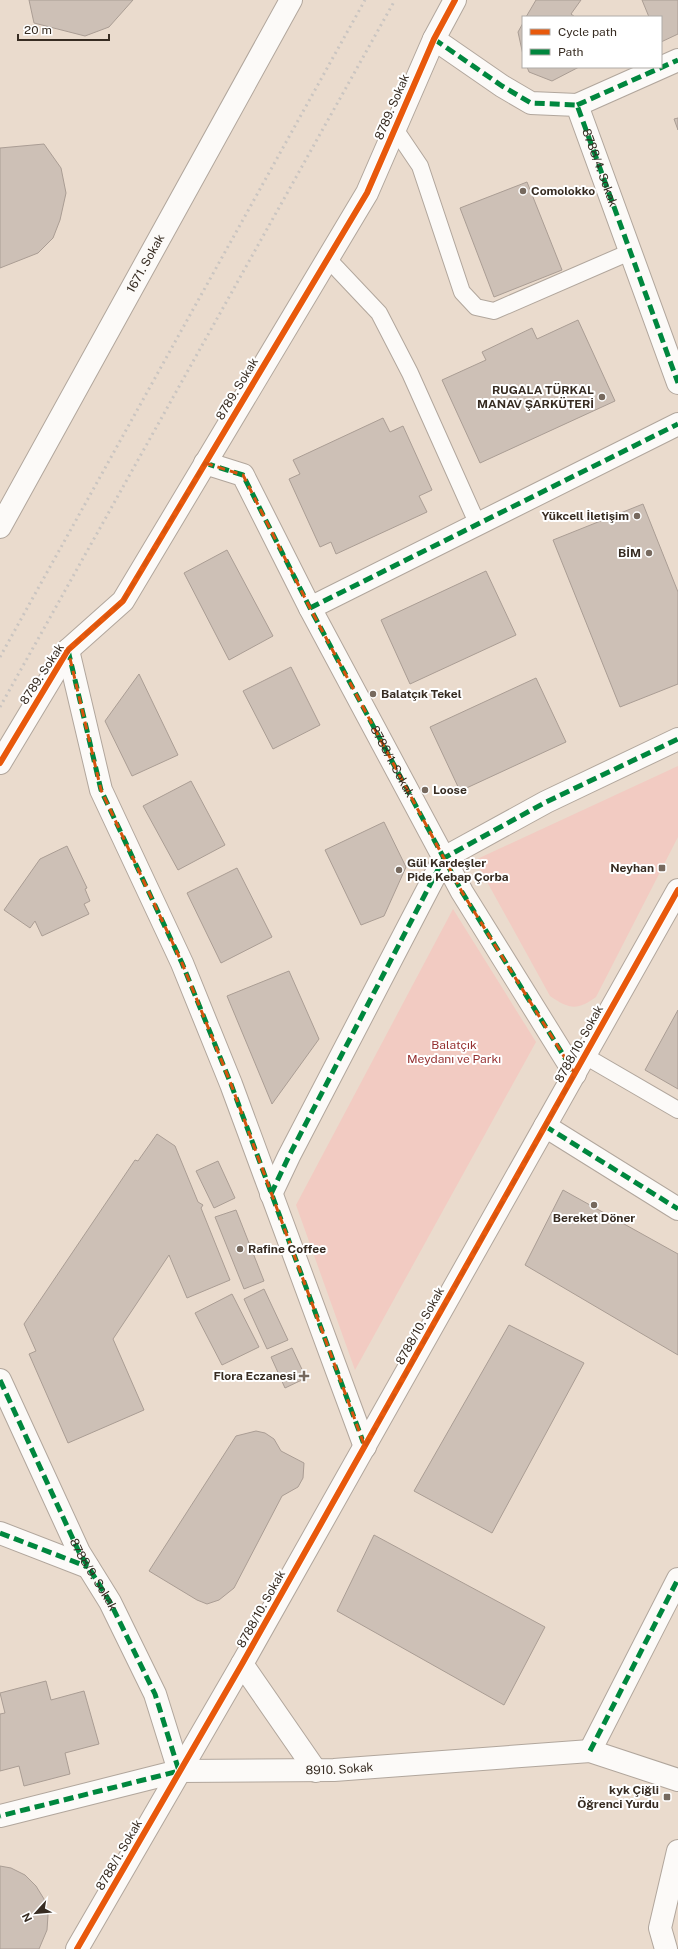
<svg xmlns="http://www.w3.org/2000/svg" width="678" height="1949" font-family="'Public Sans',sans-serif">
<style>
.green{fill:#f2cbc2}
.building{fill:#cdc0b6;stroke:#aa9d94}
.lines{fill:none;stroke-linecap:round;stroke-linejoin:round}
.service-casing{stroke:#b1a69c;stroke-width:18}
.minor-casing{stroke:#b1a69c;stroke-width:24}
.tertiary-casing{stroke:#b1a69c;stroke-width:24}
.service{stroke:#fcfaf8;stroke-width:16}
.minor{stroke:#fcfaf8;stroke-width:22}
.tertiary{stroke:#fcfaf8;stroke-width:22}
.rail{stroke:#cac5c1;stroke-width:3;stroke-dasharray:2 4;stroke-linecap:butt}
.quiet{stroke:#00873e;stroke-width:5;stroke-dasharray:10 5;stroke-linecap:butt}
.cycleway-casing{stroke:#fff;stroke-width:8}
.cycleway{stroke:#e8590c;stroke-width:6}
.marked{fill:none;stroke:#d6540e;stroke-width:3;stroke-dasharray:8 5;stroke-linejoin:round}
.poi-dot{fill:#76695e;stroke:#fff;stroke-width:1.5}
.labels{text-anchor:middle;stroke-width:4;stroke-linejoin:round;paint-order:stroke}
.street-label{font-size:12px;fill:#372c22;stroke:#fff}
.poi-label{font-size:12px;font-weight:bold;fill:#372c22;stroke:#fff;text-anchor:end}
.park-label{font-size:12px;fill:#953030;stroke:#fff}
</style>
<rect width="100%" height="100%" fill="#eadbcd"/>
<path class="green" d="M678 766V837L596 997C577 1011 569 1009 550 996L475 860Z
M453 909 536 1042 355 1370 296 1205Z"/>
<path class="building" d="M29 0H133L109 27 85 36 34 23Z
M536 0H581L571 14 575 17H526Z
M642 0H678V34L661 42V17H649Z
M523 23V55L518 32Z
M527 67H579L552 81 529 72Z
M678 118V130L674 119Z
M44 144 61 168 66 193 60 220 53 238 38 253 0 268V148Z
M527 182 562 270 494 297 460 208Z
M578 320 615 401 480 463 442 380 486 360 482 352 532 328 537 339Z
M383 418 390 432 403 426 432 490 419 496 427 512 336 554 331 542 320 547 289 479 300 474 293 460Z
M643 504 678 592V684L620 707 553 540Z
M227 550 273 636 229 660 184 573Z
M486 571 516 635 410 684 381 620Z
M291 667 320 725 273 749 243 691Z
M139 674 178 755 132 776 105 721Z
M536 678 566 742 460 791 430 727Z
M191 781 225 845 178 870 143 806Z
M384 822 406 867 384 916 361 925 325 850Z
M67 846 87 888 85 889 90 901 84 904 89 914 42 936 35 921 30 928 4 910 40 859Z
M237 868 272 937 221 963 187 893Z
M289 971 319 1039 272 1104 227 996Z
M678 1010V1089L645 1070Z
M157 1134 175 1146 198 1202 203 1205 201 1208 230 1280 187 1298 169 1255 113 1339 144 1410 68 1443 29 1354 36 1351 24 1324 135 1160 138 1161Z
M218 1161 235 1198 214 1208 196 1171Z
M563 1190 678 1254V1355L525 1265Z
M236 1210 264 1281 244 1289 215 1217Z
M264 1289 288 1340 267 1349 244 1299Z
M232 1294 259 1347 222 1365 195 1313Z
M509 1325 584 1363 492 1533 414 1491Z
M292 1348 306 1378 285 1388 271 1357Z
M256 1431 265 1433 274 1439 281 1451 304 1463 303 1478 298 1487 282 1496 234 1588 219 1600 207 1604 197 1600 149 1571 236 1436Z
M374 1535 545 1627 504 1705 337 1611Z
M46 1681 51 1700 84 1691 99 1744 65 1753 70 1774 24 1786 19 1766 0 1771V1714L5 1713 0 1693Z
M0 1866 11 1868 25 1875 36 1886 44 1899 48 1915 47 1930 39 1949H0Z"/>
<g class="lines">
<defs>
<path id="service" d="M395 129 420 166 462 292 476 307 494 311 630 252
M328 259 379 313 410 373 478 525
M585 1056 678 1110"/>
<g id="minor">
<path d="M434 39 502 86 531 103 577 105 678 383"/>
<path d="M577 105 678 60"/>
<path id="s1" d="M205 463 243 475 310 608 462 892 575 1074"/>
<path id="s2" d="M0 527 291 0"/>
<path d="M310 608 678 424"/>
<path d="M68 650 101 790 182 963 231 1084 365 1447"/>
<path d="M0 763 68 650 123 601 367 193 434 39 455 0"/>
<path d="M545 1126 678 1209"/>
<path d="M271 1194 289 1156 444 858 546 802 678 739"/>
<path id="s3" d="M0 1380 79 1552 110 1602 155 1694 179 1771"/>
<path d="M0 1533 88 1567"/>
<path d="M242 1664 316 1771"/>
<path d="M590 1751 678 1579"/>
<path id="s4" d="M0 1816 179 1771 334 1770 590 1751 678 1780"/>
<path d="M666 1949 660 1928 678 1851"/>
</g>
<path id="tertiary" d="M77 1949 242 1664 678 890"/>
</defs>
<use href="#service" class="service-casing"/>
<use href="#minor" class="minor-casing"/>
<use href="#tertiary" class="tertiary-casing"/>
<use href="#service" class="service"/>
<use href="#minor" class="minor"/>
<use href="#tertiary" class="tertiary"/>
<path class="rail" d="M0 657 365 0
M0 707 395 0"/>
<g class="quiet">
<path id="s5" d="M434 39 502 86 531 103 577 105 678 383"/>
<path d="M577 105 678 60"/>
<path d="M205 463 243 475 310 608 462 892 575 1074"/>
<path d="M310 608 678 424"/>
<path d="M68 650 101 790 182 963 231 1084 365 1447"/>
<path d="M545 1126 678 1209"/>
<path d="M271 1194 289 1156 444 858 546 802 678 739"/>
<path d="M0 1380 79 1552 110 1602 155 1694 179 1771 0 1816"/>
<path d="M0 1533 88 1567"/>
<path d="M590 1751 678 1579"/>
</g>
<defs>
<path id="cycleway" d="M0 763 68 650 123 601 367 193 434 39 455 0
M77 1949 242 1664 678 890"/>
</defs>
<use href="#cycleway" class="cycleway-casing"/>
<use href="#cycleway" class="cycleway"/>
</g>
<path class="marked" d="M205 463 243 475 310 608 462 892 575 1074 365 1447 231 1084 182 963 101 790 68 650 123 601Z"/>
<g class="poi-dot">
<circle cx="523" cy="191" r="4"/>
<circle cx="602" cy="397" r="4"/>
<circle cx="637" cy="516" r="4"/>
<circle cx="649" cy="553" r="4"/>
<circle cx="373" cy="694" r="4"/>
<circle cx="425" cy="790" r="4"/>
<rect x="658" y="864" width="8" height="8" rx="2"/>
<circle cx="399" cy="870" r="4"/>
<circle cx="594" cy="1205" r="4"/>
<circle cx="240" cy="1249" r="4"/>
<path d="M302 1370h4v4h4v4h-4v4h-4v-4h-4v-4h4z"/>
<rect x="663" y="1793" width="8" height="8" rx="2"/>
</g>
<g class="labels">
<g class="street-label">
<text transform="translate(392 107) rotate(-67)" y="4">8789. Sokak</text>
<text dy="4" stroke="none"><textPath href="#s5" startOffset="229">8788/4. Sokak</textPath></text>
<text dy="4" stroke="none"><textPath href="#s2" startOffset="301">1671. Sokak</textPath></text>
<text transform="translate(237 389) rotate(-59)" y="4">8789. Sokak</text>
<text transform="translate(42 674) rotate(-57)" y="4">8789. Sokak</text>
<text dy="4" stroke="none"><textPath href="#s1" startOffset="363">8788/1. Sokak</textPath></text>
<text transform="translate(579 1044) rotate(-61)" y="4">8788/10. Sokak</text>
<text transform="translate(420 1326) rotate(-61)" y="4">8788/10. Sokak</text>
<text dy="4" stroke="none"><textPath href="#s3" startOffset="216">8788/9. Sokak</textPath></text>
<text transform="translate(261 1609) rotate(-61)" y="4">8788/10. Sokak</text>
<text dy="4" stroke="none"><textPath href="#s4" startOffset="345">8910. Sokak</textPath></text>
<text transform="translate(119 1855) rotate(-60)" y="4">8788/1. Sokak</text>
</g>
<g class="poi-label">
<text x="531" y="195" text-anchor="start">Comolokko</text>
<text x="594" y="394">RUGALA TÜRKAL<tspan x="594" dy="14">MANAV ŞARKÜTERİ</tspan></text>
<text x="629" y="520">Yükcell İletişim</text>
<text x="641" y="557">BİM</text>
<text x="381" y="698" text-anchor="start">Balatçık Tekel</text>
<text x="433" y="794" text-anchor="start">Loose</text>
<text x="407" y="867" text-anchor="start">Gül Kardeşler<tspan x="407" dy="14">Pide Kebap Çorba</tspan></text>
<text x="654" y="872">Neyhan</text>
<text x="594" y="1222" text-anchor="middle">Bereket Döner</text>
<text x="248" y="1253" text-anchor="start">Rafine Coffee</text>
<text x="296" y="1380">Flora Eczanesi</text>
<text x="659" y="1794">kyk Çiğli<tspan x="659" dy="14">Öğrenci Yurdu</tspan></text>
</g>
<g class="park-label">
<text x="454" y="1049">Balatçık<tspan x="454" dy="14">Meydanı ve Parkı</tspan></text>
</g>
</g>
<rect x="522" y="16" width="140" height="52" fill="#ffffff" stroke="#afaba7"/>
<rect x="530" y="29" width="20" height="6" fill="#e8590c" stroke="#afaba7"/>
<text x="558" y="36" font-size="12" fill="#372c22">Cycle path</text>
<rect x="530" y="49" width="20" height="6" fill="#00873e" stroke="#afaba7"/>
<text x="558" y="56" font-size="12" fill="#372c22">Path</text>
<g transform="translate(36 1913) rotate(243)" stroke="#ffffff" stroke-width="3" paint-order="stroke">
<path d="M0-3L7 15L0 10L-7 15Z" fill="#372c22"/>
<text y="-6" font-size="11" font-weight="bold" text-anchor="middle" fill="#372c22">N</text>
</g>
<path d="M18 34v6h91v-6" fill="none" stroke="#372c22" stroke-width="2"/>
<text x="24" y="34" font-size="12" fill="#372c22" stroke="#ffffff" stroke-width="3" paint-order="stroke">20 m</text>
</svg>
